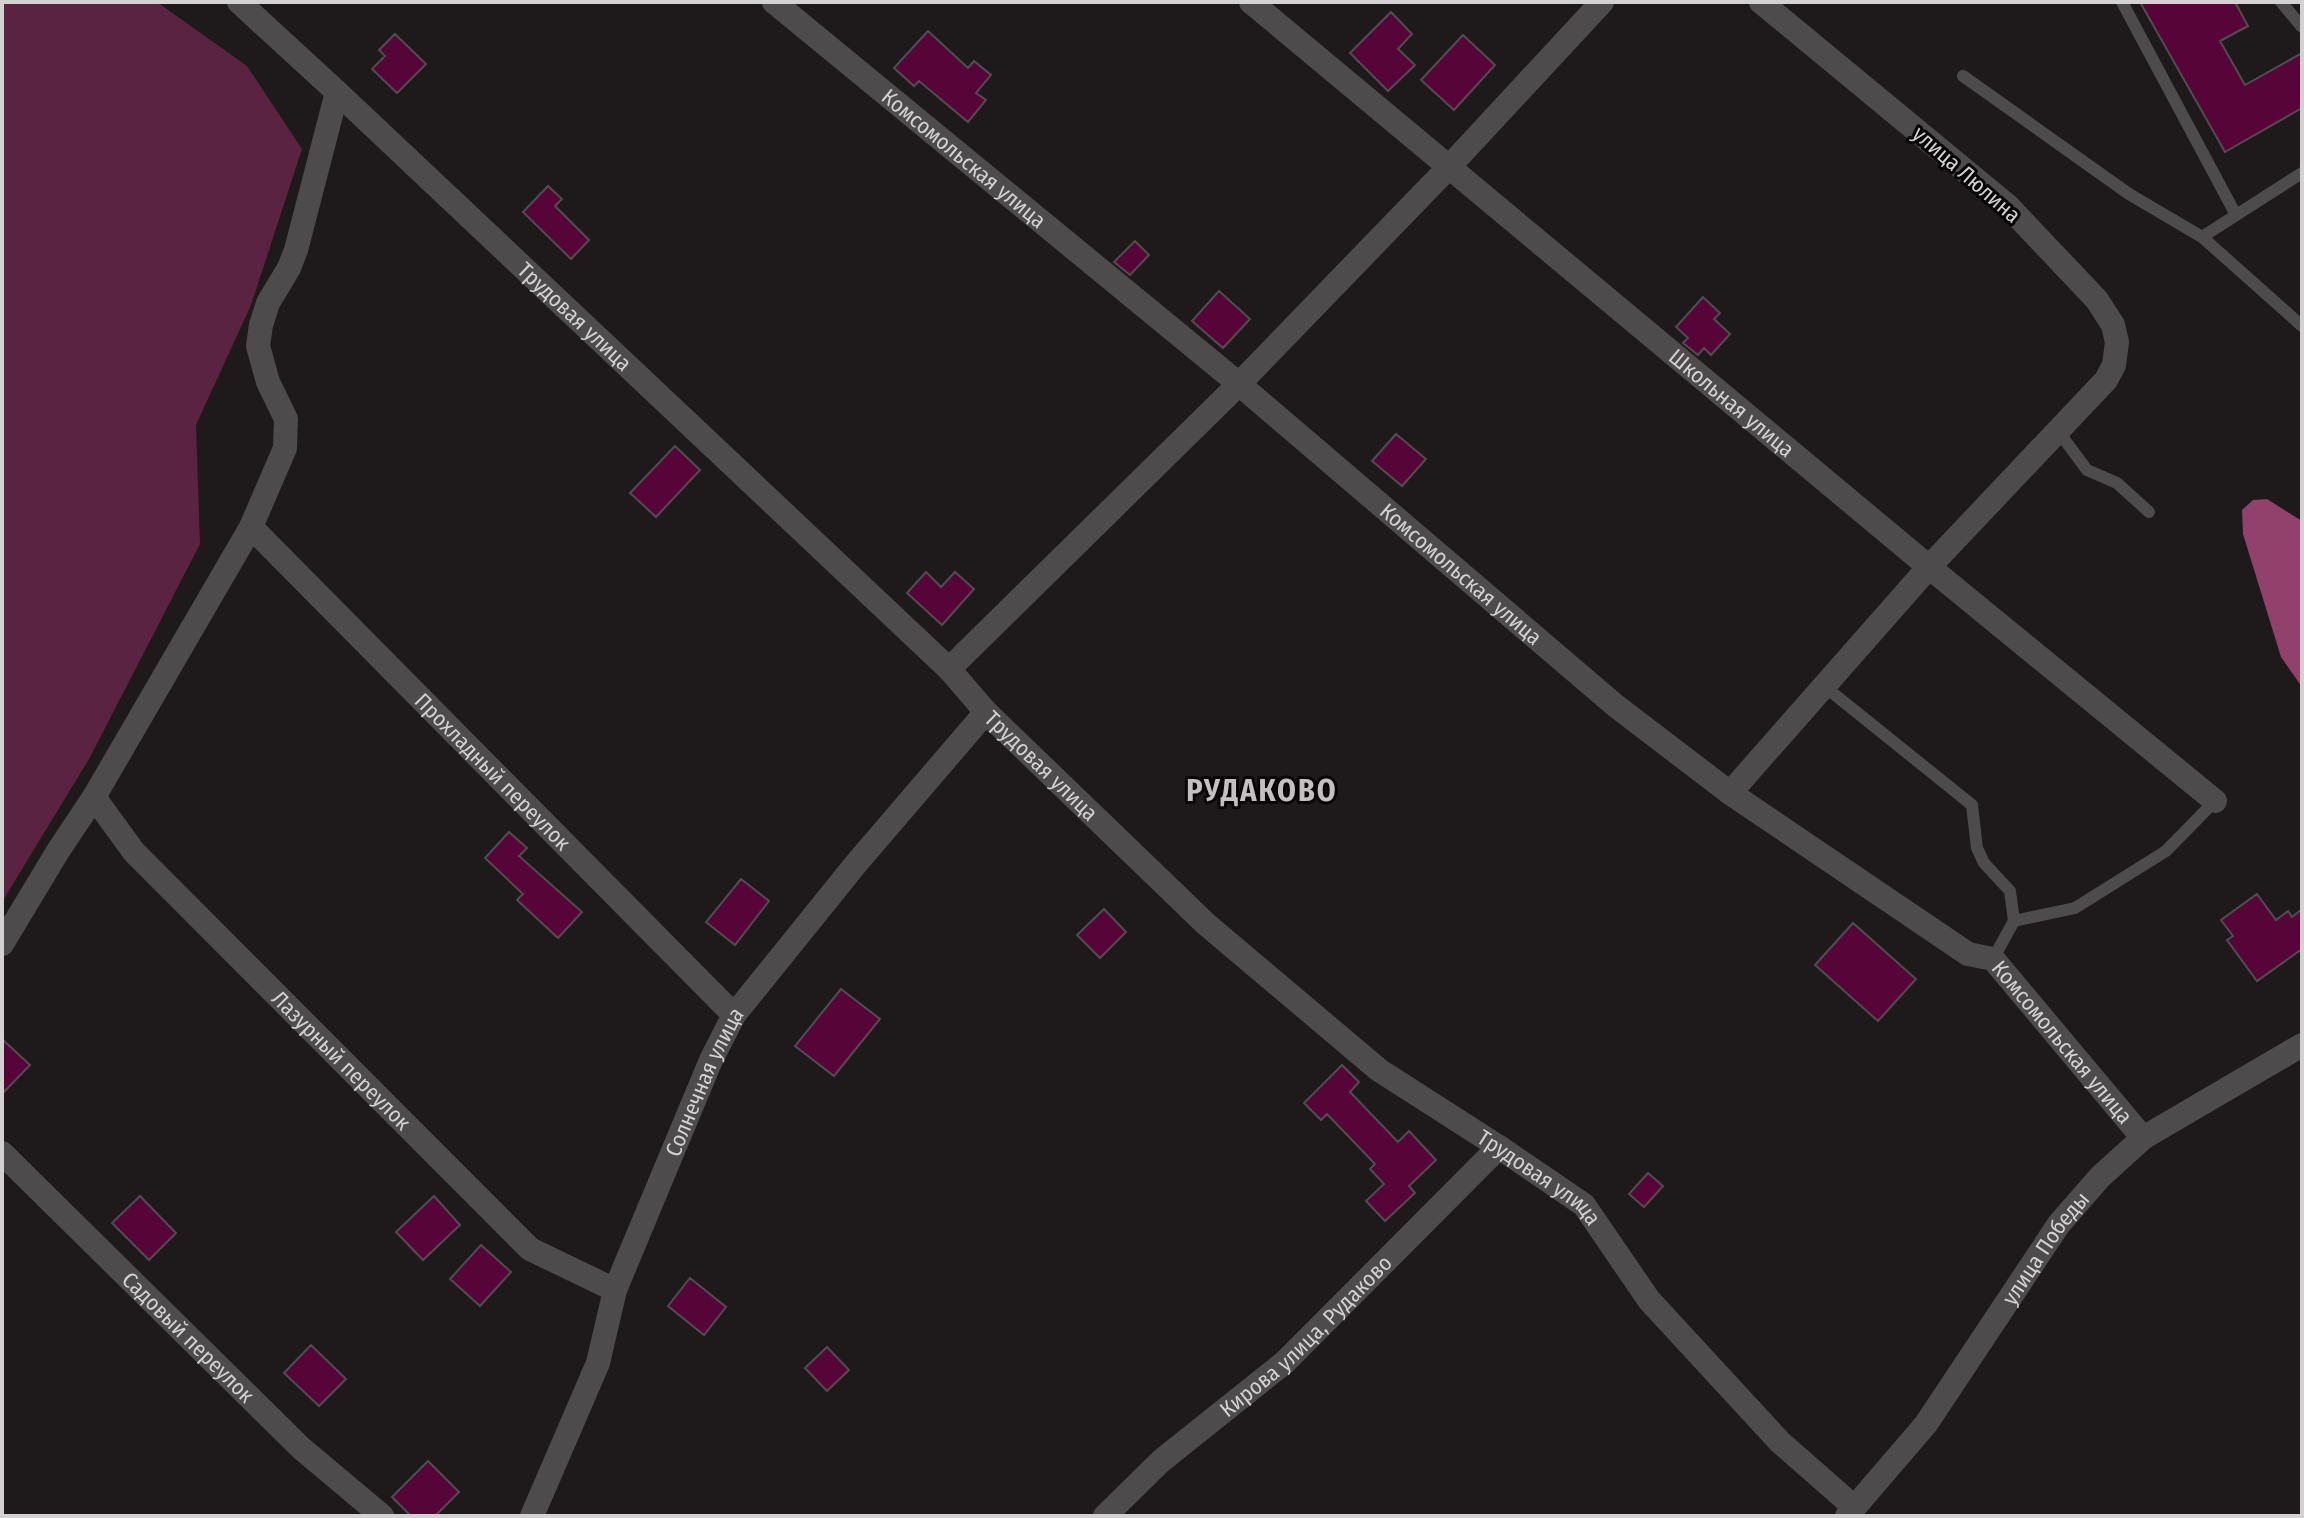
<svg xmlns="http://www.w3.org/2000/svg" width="2304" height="1518" font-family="'Fira Sans Condensed',sans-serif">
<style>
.green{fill:#5a2341}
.water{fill:#92406c}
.building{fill:#570539;stroke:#524c4f;stroke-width:2}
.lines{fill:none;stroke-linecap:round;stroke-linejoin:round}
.lane{stroke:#4d4b4c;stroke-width:12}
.street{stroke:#4d4b4c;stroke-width:24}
.labels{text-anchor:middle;stroke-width:6;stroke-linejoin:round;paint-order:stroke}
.street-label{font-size:22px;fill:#d4d1d2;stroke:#070506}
.district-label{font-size:30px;font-weight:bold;letter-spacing:2px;fill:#c6bfc2;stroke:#070506}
</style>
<rect width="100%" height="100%" fill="#1e191b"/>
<path class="green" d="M2 2H157L247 66 302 149 251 305 196 425 200 544 89 759 2 902Z"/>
<path class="water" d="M2267 499 2302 521V687L2281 657 2243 534 2242 510 2253 500Z"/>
<path class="building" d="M2140 2H2235L2248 26 2220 41 2245 85 2302 53V108L2225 152Z
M1391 12 1412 34 1398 49 1415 65 1388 91 1350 53Z
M928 31 968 68 974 61 991 75 976 93 986 100 968 122 919 81 914 86 894 68Z
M395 34 426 64 397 93 372 69 385 56 379 50Z
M1463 35 1495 65 1454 110 1421 80Z
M548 186 562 199 555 206 589 240 571 259 523 212Z
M1135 241 1149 255 1130 275 1114 262Z
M1219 291 1250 319 1223 348 1192 321Z
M1703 297 1720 313 1714 319 1730 334 1711 355 1704 348 1698 355 1683 343 1688 338 1676 327Z
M1396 434 1426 459 1402 486 1372 461Z
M675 446 700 470 656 517 630 493Z
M926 572 941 587 955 572 974 589 942 625 907 593Z
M509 832 527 848 519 856 582 912 558 938 517 900 523 894 485 858Z
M741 879 769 901 735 945 706 922Z
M2257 894 2276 920 2288 911 2292 917 2302 909V949L2257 981 2227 940 2233 936 2221 920Z
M1104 909 1126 932 1100 958 1077 935Z
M1853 923 1916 979 1878 1021 1815 965Z
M841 989 880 1019 834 1076 795 1046Z
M2 1039 30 1065 2 1094Z
M1342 1065 1359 1082 1350 1092 1398 1142 1409 1131 1436 1160 1409 1186 1415 1193 1385 1221 1366 1201 1384 1184 1370 1169 1375 1164 1327 1114 1321 1120 1304 1103Z
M1648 1173 1663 1186 1644 1207 1629 1194Z
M140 1196 176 1233 149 1260 112 1223Z
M434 1196 460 1225 423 1260 396 1232Z
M481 1245 511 1272 480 1306 450 1279Z
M690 1278 726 1307 704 1335 668 1306Z
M311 1345 346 1379 319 1406 284 1373Z
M827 1347 849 1370 827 1391 805 1368Z
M428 1461 459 1492 435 1516H411L392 1497Z"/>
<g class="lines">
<path class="lane" d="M2122 2 2236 215
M2281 2 2302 27
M1963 76 2129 194 2202 237 2302 326
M2202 237 2302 173
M2058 431 2087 470 2117 483 2149 512
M1824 686 1972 805 1977 848 1984 863 2010 891 2014 921
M1993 959 2014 921 2075 908 2166 851 2215 801"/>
<g class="street">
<path id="s1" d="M239 2 337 92 949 669 986 712 1206 924 1379 1070 1499 1147 1584 1205 1649 1300 1780 1442 1854 1507"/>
<path id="s2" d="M774 2 1239 384 1616 706 1730 793 1968 954 1993 959 2143 1138"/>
<path id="s3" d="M1251 2 1929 567 2215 801"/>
<path id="s4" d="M251 527 734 1015"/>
<path d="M949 669 1239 384 1448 168 1602 2"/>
<path d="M1730 793 1929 567 2106 380 2114 365 2117 342 2113 325 2097 300 2008 206 1761 2"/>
<path id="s5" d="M94 797 134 852 530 1249 615 1290"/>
<path d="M2 944 58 851 94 797 251 527 285 448 286 419 268 382 258 346 261 325 268 303 289 268 296 250 337 92"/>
<path id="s6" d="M2 1153 301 1448 382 1516"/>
<path id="s7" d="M532 1516 598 1363 615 1290 711 1060 734 1015 855 865 986 712"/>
<path id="s8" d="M1105 1516 1161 1461 1285 1362 1499 1147"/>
<path id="s9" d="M1847 1516 1926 1424 2059 1224 2100 1177 2143 1138 2302 1045"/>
</g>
</g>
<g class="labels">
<g class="street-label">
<text dy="8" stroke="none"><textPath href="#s2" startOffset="246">Комсомольская улица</textPath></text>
<text transform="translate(1967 174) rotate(41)" y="8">улица Люлина</text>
<text dy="8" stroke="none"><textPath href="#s1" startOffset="460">Трудовая улица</textPath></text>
<text dy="8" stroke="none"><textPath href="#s3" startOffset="626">Школьная улица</textPath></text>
<text dy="8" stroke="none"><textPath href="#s2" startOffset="894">Комсомольская улица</textPath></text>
<text dy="8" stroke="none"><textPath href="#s1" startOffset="1108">Трудовая улица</textPath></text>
<text dy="8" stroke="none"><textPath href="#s4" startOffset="344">Прохладный переулок</textPath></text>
<text dy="8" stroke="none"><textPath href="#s2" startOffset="1662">Комсомольская улица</textPath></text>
<text dy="8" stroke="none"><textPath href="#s5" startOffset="362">Лазурный переулок</textPath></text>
<text dy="8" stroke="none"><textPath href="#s7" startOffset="468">Солнечная улица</textPath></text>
<text dy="8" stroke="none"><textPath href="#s1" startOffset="1756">Трудовая улица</textPath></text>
<text dy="8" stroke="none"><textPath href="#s9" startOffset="334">улица Победы</textPath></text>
<text dy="8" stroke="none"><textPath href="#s8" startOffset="270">Кирова улица, Рудаково</textPath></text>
<text dy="8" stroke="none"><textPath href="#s6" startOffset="262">Садовый переулок</textPath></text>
</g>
<g class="district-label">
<text x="1262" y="801">РУДАКОВО</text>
</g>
</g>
<rect width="2304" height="1518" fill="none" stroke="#d4d1d2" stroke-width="8"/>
</svg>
